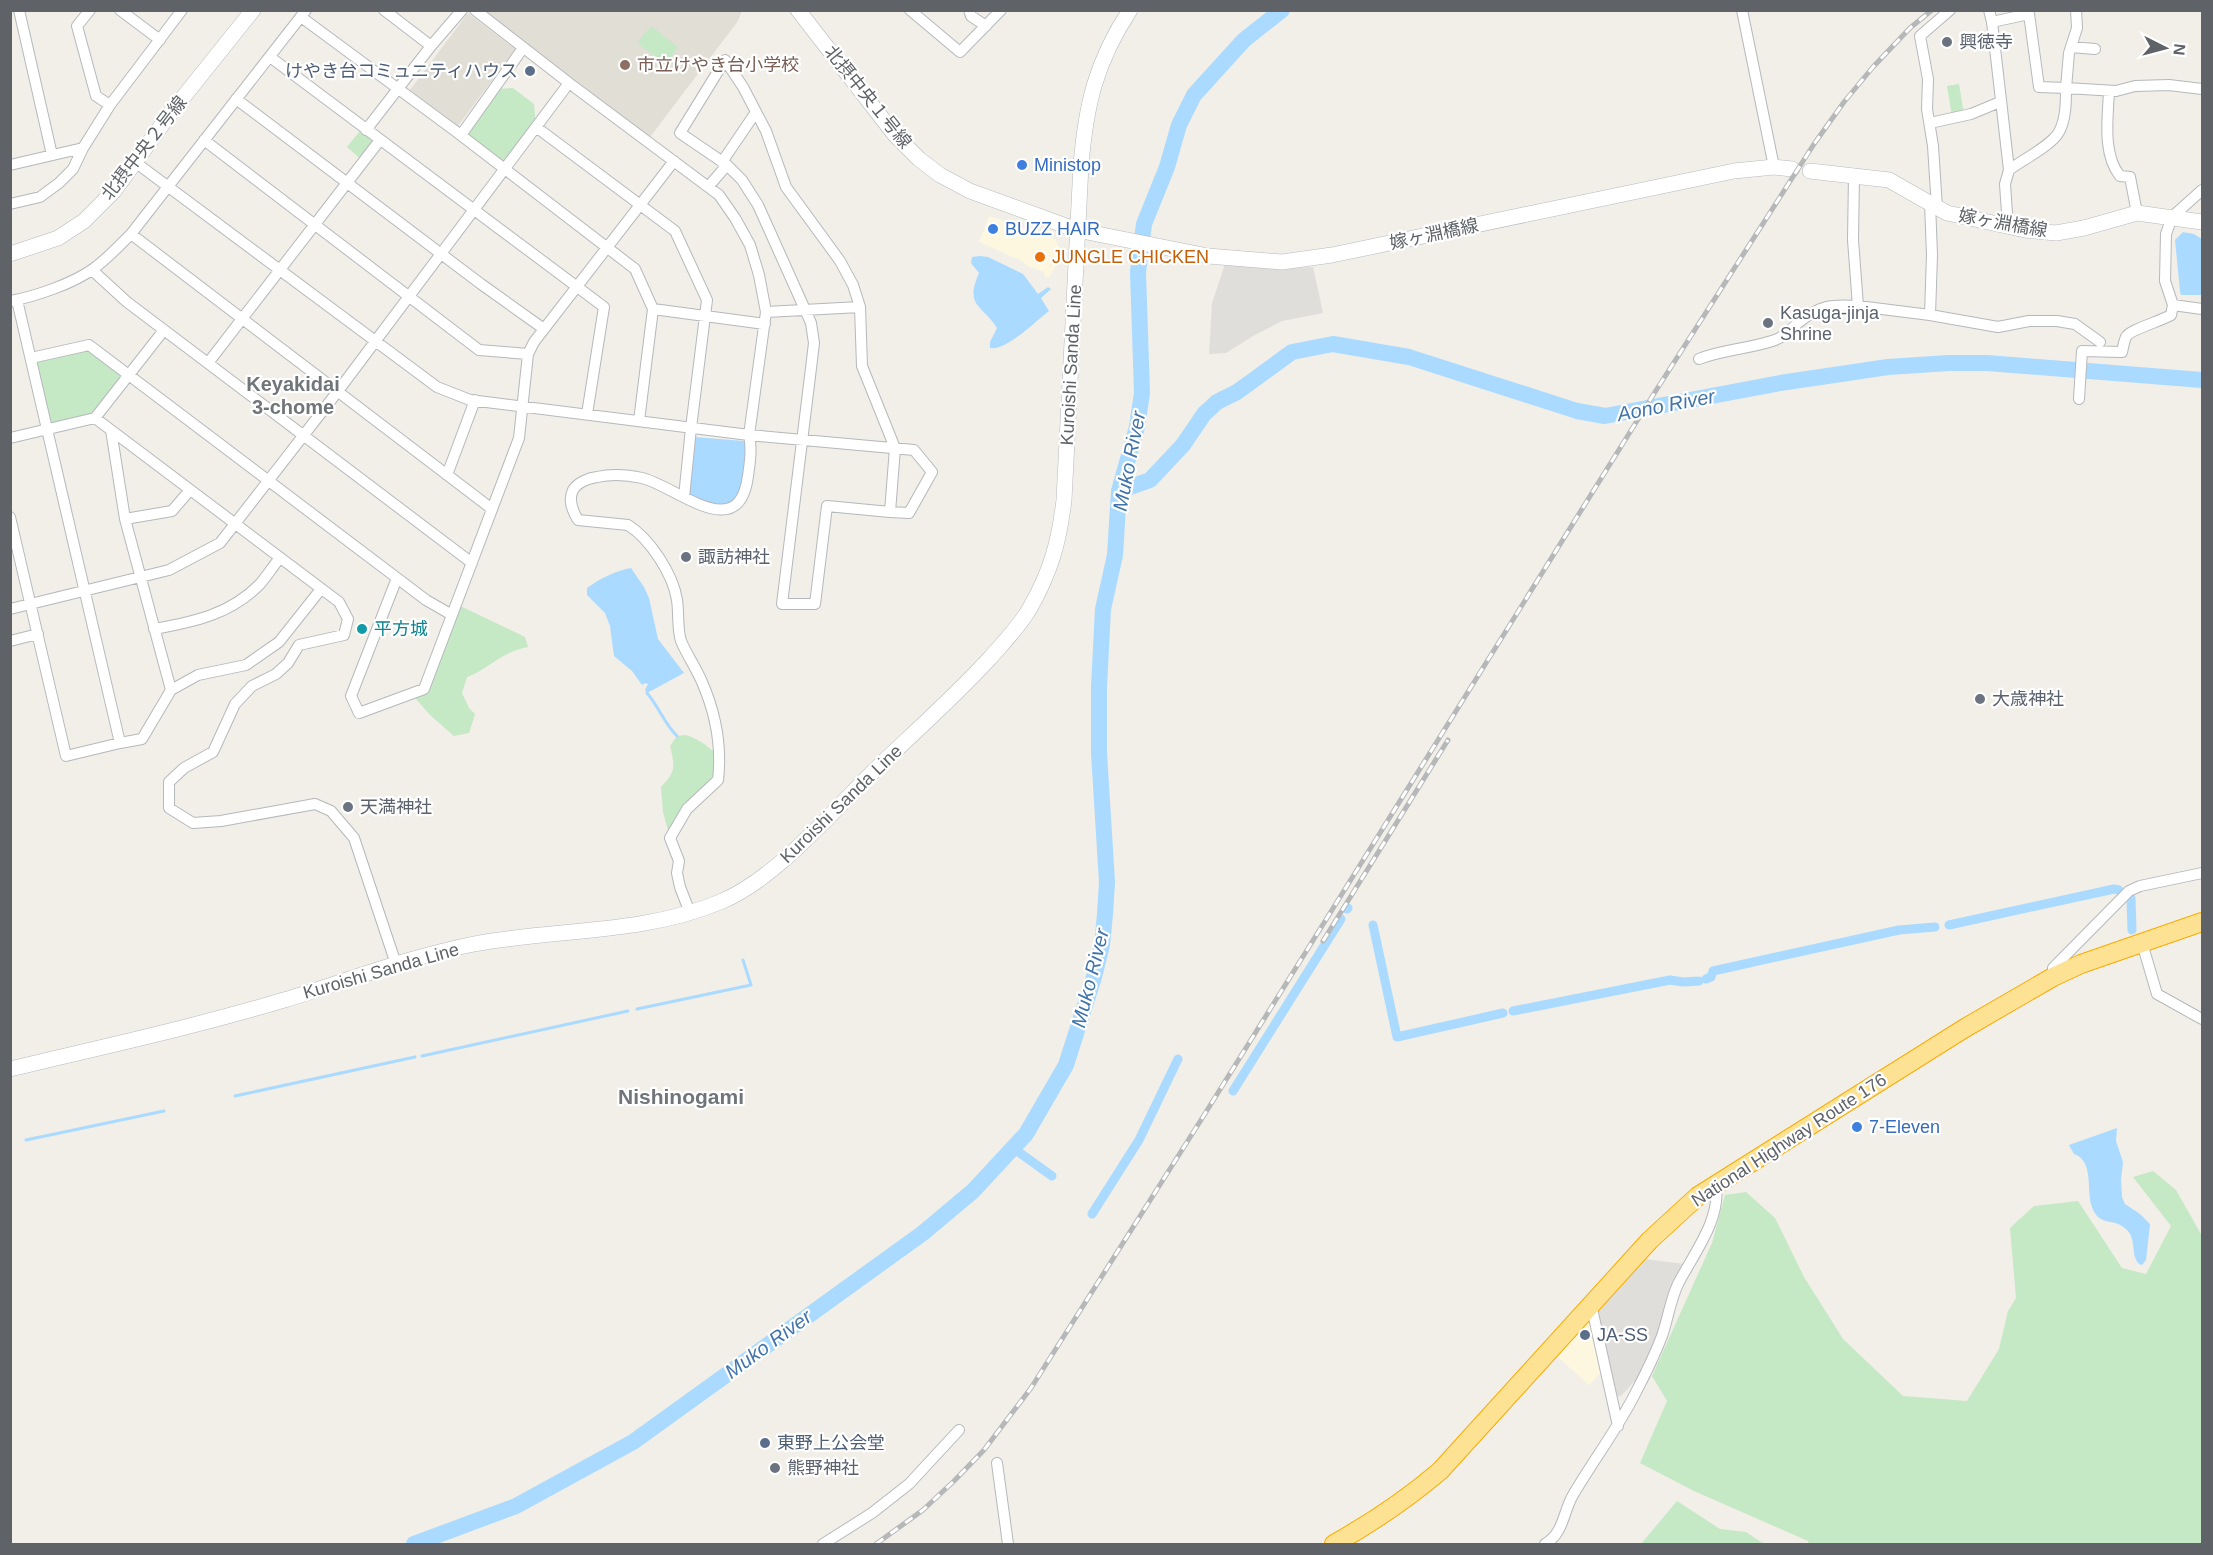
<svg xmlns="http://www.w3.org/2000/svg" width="2213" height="1555" font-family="Helvetica,'Noto Sans JP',sans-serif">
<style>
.commercial{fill:#fef7e0}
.industrial{fill:#e0deda}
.education{fill:#e1ded6}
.green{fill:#c5e8c5}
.water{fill:#aadaff}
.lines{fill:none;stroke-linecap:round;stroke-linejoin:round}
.stream{stroke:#aadaff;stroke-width:3}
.canal{stroke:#aadaff;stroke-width:9}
.river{stroke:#aadaff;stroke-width:16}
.street-casing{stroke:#b5b8bc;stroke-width:12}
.secondary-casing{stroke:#b6babf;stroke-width:16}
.highway-casing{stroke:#f9ab00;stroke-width:20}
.street{stroke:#fff;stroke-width:10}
.secondary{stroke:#fff;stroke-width:15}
.highway{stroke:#fde293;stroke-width:18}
.rail-casing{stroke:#b6b7b8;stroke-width:5}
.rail{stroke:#fff;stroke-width:3;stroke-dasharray:9;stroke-linecap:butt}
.worship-dot{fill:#6b7280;stroke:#fff;stroke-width:2}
.education-dot{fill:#8d6e63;stroke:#fff;stroke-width:2}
.service-dot{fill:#5c6f8a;stroke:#fff;stroke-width:2}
.shop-dot{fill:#3f7fe0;stroke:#fff;stroke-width:2}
.food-dot{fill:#e8710a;stroke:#fff;stroke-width:2}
.culture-dot{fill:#0f9aa8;stroke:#fff;stroke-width:2}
.labels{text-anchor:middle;stroke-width:4.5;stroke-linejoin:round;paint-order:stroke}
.worship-label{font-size:18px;fill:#5b616d;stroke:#fff;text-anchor:start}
.education-label{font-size:18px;fill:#785e54;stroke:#fff;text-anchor:start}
.service-label{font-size:18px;fill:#4e5e75;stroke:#fff;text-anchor:start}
.street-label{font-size:18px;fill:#5f6368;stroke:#fff}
.shop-label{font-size:18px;fill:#366cbe;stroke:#fff;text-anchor:start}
.food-label{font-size:18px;fill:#c56008;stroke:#fff;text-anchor:start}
.culture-label{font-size:18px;fill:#0d838f;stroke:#fff;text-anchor:start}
.neighbourhood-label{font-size:20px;font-weight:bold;fill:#70757a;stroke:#fff}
.water-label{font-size:20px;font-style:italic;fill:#4174aa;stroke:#fff}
.quarter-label{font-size:21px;font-weight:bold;fill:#70757a;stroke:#fff}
</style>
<rect width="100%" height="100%" fill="#f1efe8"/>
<path class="commercial" d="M989 216 1055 239 1063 255 1049 277H1045L1044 272 1026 265 1022 261 979 242Z
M1592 1315 1603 1371 1589 1385 1557 1356Z"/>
<path class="industrial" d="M1225 264 1280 268 1313 267 1323 313 1282 321 1253 336 1226 353 1209 354 1212 303Z
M1644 1259 1685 1264 1660 1331 1640 1375 1621 1396 1614 1397 1596 1312Z"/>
<path class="education" d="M475 11H742L738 21 647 141Z
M468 13 515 49 458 126 410 90Z"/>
<path class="green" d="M651 26 678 47 666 64 637 43Z
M1959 84 1964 114 1952 116 1947 86Z
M513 88 534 104 536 127 505 169 461 135 495 89Z
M363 127 376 137 364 162 347 147Z
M89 345 128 375 95 418 48 429 31 358Z
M456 604 525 637 528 647C501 652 490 668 467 677L462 693 469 708 475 714 469 733 454 736 430 715 411 693 424 689Z
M686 735C700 739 710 748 721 758L718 780 670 838 663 812 661 787C676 771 675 767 670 746L677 736Z
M2153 1171 2176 1190 2202 1236V1544H1809L1808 1541 1694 1491 1640 1463 1667 1401 1652 1376 1712 1243 1725 1195 1746 1192 1775 1218 1804 1277 1843 1339 1903 1396 1967 1401 1999 1349 2008 1311 2016 1298 2010 1228 2034 1206 2078 1201 2122 1268 2146 1274 2171 1226 2133 1177Z
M1677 1501 1720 1529 1746 1532 1764 1544H1641Z"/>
<path class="water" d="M2183 232 2194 234 2202 239V295H2181L2180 291 2175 240Z
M980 256 988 257 1023 274 1038 294 1048 287 1051 289 1041 298 1049 311C1037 320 1005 352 990 348V342L997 328C983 305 964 307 979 273L971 263 972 257Z
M694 437 744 441 748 447C745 467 747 511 716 505 707 504 697 498 689 495Z
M631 568 644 587 649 598 658 639 684 673 647 693 645 690 648 684 645 683 642 685 632 671 614 656 610 626 605 613 587 595V588C601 578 615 571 631 568Z
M2117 1128 2116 1141 2123 1162 2121 1180 2122 1197 2125 1204 2140 1214 2150 1224 2146 1260 2142 1265 2139 1264C2130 1254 2137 1240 2127 1230 2114 1216 2098 1229 2091 1204 2087 1187 2093 1160 2074 1154L2069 1145Z"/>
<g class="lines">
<path class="stream" d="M647 693C659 707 664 723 677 736
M637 1009 751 985 743 960
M422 1056 628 1011
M235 1096 415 1057
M26 1140 164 1111"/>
<path class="canal" d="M2131 898 2132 930
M1347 909 1348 908
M1373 925 1397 1037 1503 1013
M1949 925 2114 889 2119 890
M1706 979 1711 977 1713 971 1899 930 1935 927
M1513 1011 1670 980 1683 982 1699 981
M1233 1091 1341 919
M1013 1148 1052 1176
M1092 1214 1139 1140 1178 1059"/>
<path class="river" d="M1119 491 1150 480 1183 445 1204 414 1217 402 1237 392 1292 352 1333 344 1409 357 1577 411 1605 416 1780 383 1888 367 1949 363H1987L2202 380
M414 1544 516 1506 633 1442 923 1233 973 1191 1026 1134 1066 1065 1094 977 1102 945 1105 914 1107 882 1099 753V687L1103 609 1115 555 1119 491 1137 427 1142 393 1138 272 1144 224 1167 167 1179 125 1194 95 1244 40 1282 10"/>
<defs>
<path id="street" d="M19 10 52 155
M90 10 77 26 96 96 110 105
M120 10 160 40
M384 10 431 46
M475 10 569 83
M910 10 960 52 1001 10
M969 10 971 16 986 26
M1742 10 1774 167
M1989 10 1992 22 2009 170
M2076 10 2077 28 2069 53 2066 88 2116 91 2135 86 2169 85 2202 89
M301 17 454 130 635 269 653 309 639 421
M1992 22 2029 14 2039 87 2066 88C2066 102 2066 119 2059 132 2051 146 2022 160 2009 170L2005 184 2008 227
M2071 47 2095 49
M270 57 604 307 587 414
M725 60 743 87 766 131 786 187 840 261 853 285 860 307 862 366 895 448 890 512 827 506 815 604H782L812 360 814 343 811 323 758 205 742 180 727 165 680 133Z
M2109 91C2108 117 2102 154 2120 176L2130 177 2137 213
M236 99 481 284 544 329
M1930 123 1971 114 2000 102
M536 127 675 231 707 300 691 428 684 497
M366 130 431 46 462 10
M461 135 523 48
M204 140 479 350 528 354
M722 162 756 112
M10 165 83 148
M1854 175 1853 240 1858 306 1930 315 1932 255 1930 203
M708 187 727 165
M10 204 40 197 59 183 73 169 83 148 110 105 182 10
M1937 208 1933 146 1927 109 1928 79 1920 36 1950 10
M131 234 492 509
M92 270 127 302 472 563
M17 300 120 743 142 739 171 690 198 675 246 665 279 642 321 589
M11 301C36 296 72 284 93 269 107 259 119 246 131 234L306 10
M2173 305 2202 309
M653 309 765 324
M766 312 860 307
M1930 315 1998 327 2029 321H2057L2075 324 2100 342
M31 358 89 345 397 578 351 696 359 713 424 689 519 438 528 354 534 342 674 161
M1699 359C1724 349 1750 349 1775 340 1784 337 1791 329 1798 323 1820 305 1831 304 1858 306
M208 363 380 140
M2079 399 2082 351 2122 352C2123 348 2124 341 2126 337 2129 330 2161 321 2171 315L2173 305 2165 281 2166 234 2172 217 2202 190
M95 418 339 602 348 619 344 635 299 645 288 663 276 674 252 686 235 704 213 752 184 768 169 782V808L193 823 221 821 315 804 331 811 354 838 396 964
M111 430 125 519 171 690
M10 438 95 418 164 330
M447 475 475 400
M10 517 66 756 120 743
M125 519 172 511 190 490
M397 578 426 600 452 615
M10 609 169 570 220 543 338 391 569 83 719 195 735 218 750 245 759 275 766 312 749 435 470 400 437 387 135 162
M154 629C194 622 231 614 260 584 267 576 273 566 280 558
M10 641 38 634
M690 913 680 887 677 873 679 861 670 838 687 809 718 780C722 745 716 714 702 682 696 668 687 655 681 641 677 629 679 613 677 600 673 574 650 539 628 525L578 520C572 510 568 500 573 490 578 482 589 478 597 477 611 474 628 475 642 478 676 486 739 546 748 476 750 462 752 449 749 435L914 450 932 472 909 513 890 512
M2142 943 2157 994 2202 1019
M2053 977V968L2129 891 2140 886 2202 873
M1591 1304 1618 1426
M997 1463 1008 1544
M823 1544 872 1513 909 1484 959 1430
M1545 1544C1564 1533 1563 1512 1573 1495 1594 1459 1619 1427 1637 1390 1646 1373 1655 1354 1662 1336 1668 1319 1670 1301 1678 1284 1694 1253 1721 1220 1716 1184"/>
<path id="secondary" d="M798 10 895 135 919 159 940 175 970 191 1077 230 1208 256 1282 262 1332 255 1734 171 1774 167 1792 169
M1810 171 1889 180 1947 213 2025 230 2056 233 2084 228 2137 213 2202 222
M10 254 58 238 84 221 114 191 169 115 253 10
M10 1069C102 1047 194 1027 284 1000 347 981 409 957 474 944 554 929 644 934 720 902 777 879 835 808 880 765 917 730 955 696 990 658 1004 642 1019 627 1030 608 1051 571 1059 542 1064 500L1081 165C1086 104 1096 62 1130 10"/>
<path id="highway" d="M1334 1544C1373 1522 1406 1500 1440 1471L1650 1240 1698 1196 1965 1028 2053 977 2081 964 2202 922"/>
</defs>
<use href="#street" class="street-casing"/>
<use href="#secondary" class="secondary-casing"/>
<use href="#highway" class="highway-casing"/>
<use href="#street" class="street"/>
<use href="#secondary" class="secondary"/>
<use href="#highway" class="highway"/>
<defs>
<path id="rail" d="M1323 941 1448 740
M876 1544 923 1510 954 1481 984 1450 1031 1388 1201 1120 1655 392 1814 144 1844 102 1873 67 1910 28 1932 10"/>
</defs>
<use href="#rail" class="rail-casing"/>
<use href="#rail" class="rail"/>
</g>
<g class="worship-dot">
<circle cx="1947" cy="42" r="6"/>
<circle cx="1768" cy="323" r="6"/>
<circle cx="686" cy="557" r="6"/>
<circle cx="1980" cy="699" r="6"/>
<circle cx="348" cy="807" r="6"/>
<circle cx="775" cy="1468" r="6"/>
</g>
<circle class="education-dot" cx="625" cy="65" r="6"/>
<g class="service-dot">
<circle cx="530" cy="71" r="6"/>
<circle cx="1585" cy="1335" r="6"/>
<circle cx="765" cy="1443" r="6"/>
</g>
<g class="shop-dot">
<circle cx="1022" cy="165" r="6"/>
<circle cx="993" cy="229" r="6"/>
<circle cx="1857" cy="1127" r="6"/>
</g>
<circle class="food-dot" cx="1040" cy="257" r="6"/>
<circle class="culture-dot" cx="362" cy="629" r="6"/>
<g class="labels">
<g class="worship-label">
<text x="1959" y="48">興徳寺</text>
<text x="1780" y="319">Kasuga-jinja<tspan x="1780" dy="21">Shrine</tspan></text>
<text x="698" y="563">諏訪神社</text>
<text x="1992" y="705">大歳神社</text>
<text x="360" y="813">天満神社</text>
<text x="787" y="1474">熊野神社</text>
</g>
<g class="education-label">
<text x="637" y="71">市立けやき台小学校</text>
</g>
<g class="service-label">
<text x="518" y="77" text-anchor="end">けやき台コミュニティハウス</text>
<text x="1597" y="1341">JA-SS</text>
<text x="777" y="1449">東野上公会堂</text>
</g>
<g class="street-label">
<text transform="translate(868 97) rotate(51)" y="6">北摂中央１号線</text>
<text transform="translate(144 148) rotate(-52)" y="6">北摂中央２号線</text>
<text transform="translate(2003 223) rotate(10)" y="6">嫁ヶ淵橋線</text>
<text transform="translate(1434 234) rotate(-12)" y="6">嫁ヶ淵橋線</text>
<text transform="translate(1071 365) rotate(-87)" y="6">Kuroishi Sanda Line</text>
<text transform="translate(841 804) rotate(-44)" y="6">Kuroishi Sanda Line</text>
<text transform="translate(381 971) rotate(-16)" y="6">Kuroishi Sanda Line</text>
<text transform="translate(1789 1140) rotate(-33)" y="6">National Highway Route 176</text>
</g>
<g class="shop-label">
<text x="1034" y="171">Ministop</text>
<text x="1005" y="235">BUZZ HAIR</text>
<text x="1869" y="1133">7-Eleven</text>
</g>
<g class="food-label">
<text x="1052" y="263">JUNGLE CHICKEN</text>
</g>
<g class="culture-label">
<text x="374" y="635">平方城</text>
</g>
<g class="neighbourhood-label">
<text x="293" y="391">Keyakidai<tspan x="293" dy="23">3-chome</tspan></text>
</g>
<g class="water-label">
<text transform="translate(1666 405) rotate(-11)" y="7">Aono River</text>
<text transform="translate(1129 461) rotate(-79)" y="7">Muko River</text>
<text transform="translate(1090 978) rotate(-76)" y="7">Muko River</text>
<text transform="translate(768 1344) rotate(-36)" y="7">Muko River</text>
</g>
<g class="quarter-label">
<text x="681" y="1104">Nishinogami</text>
</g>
</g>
<rect width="2213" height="1555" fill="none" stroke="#5f6368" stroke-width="24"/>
<g transform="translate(2165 48) rotate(96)" stroke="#ffffff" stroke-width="4.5" paint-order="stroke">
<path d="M0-4.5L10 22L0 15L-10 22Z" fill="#5f6368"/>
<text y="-9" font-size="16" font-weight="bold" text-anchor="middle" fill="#5f6368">N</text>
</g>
</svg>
